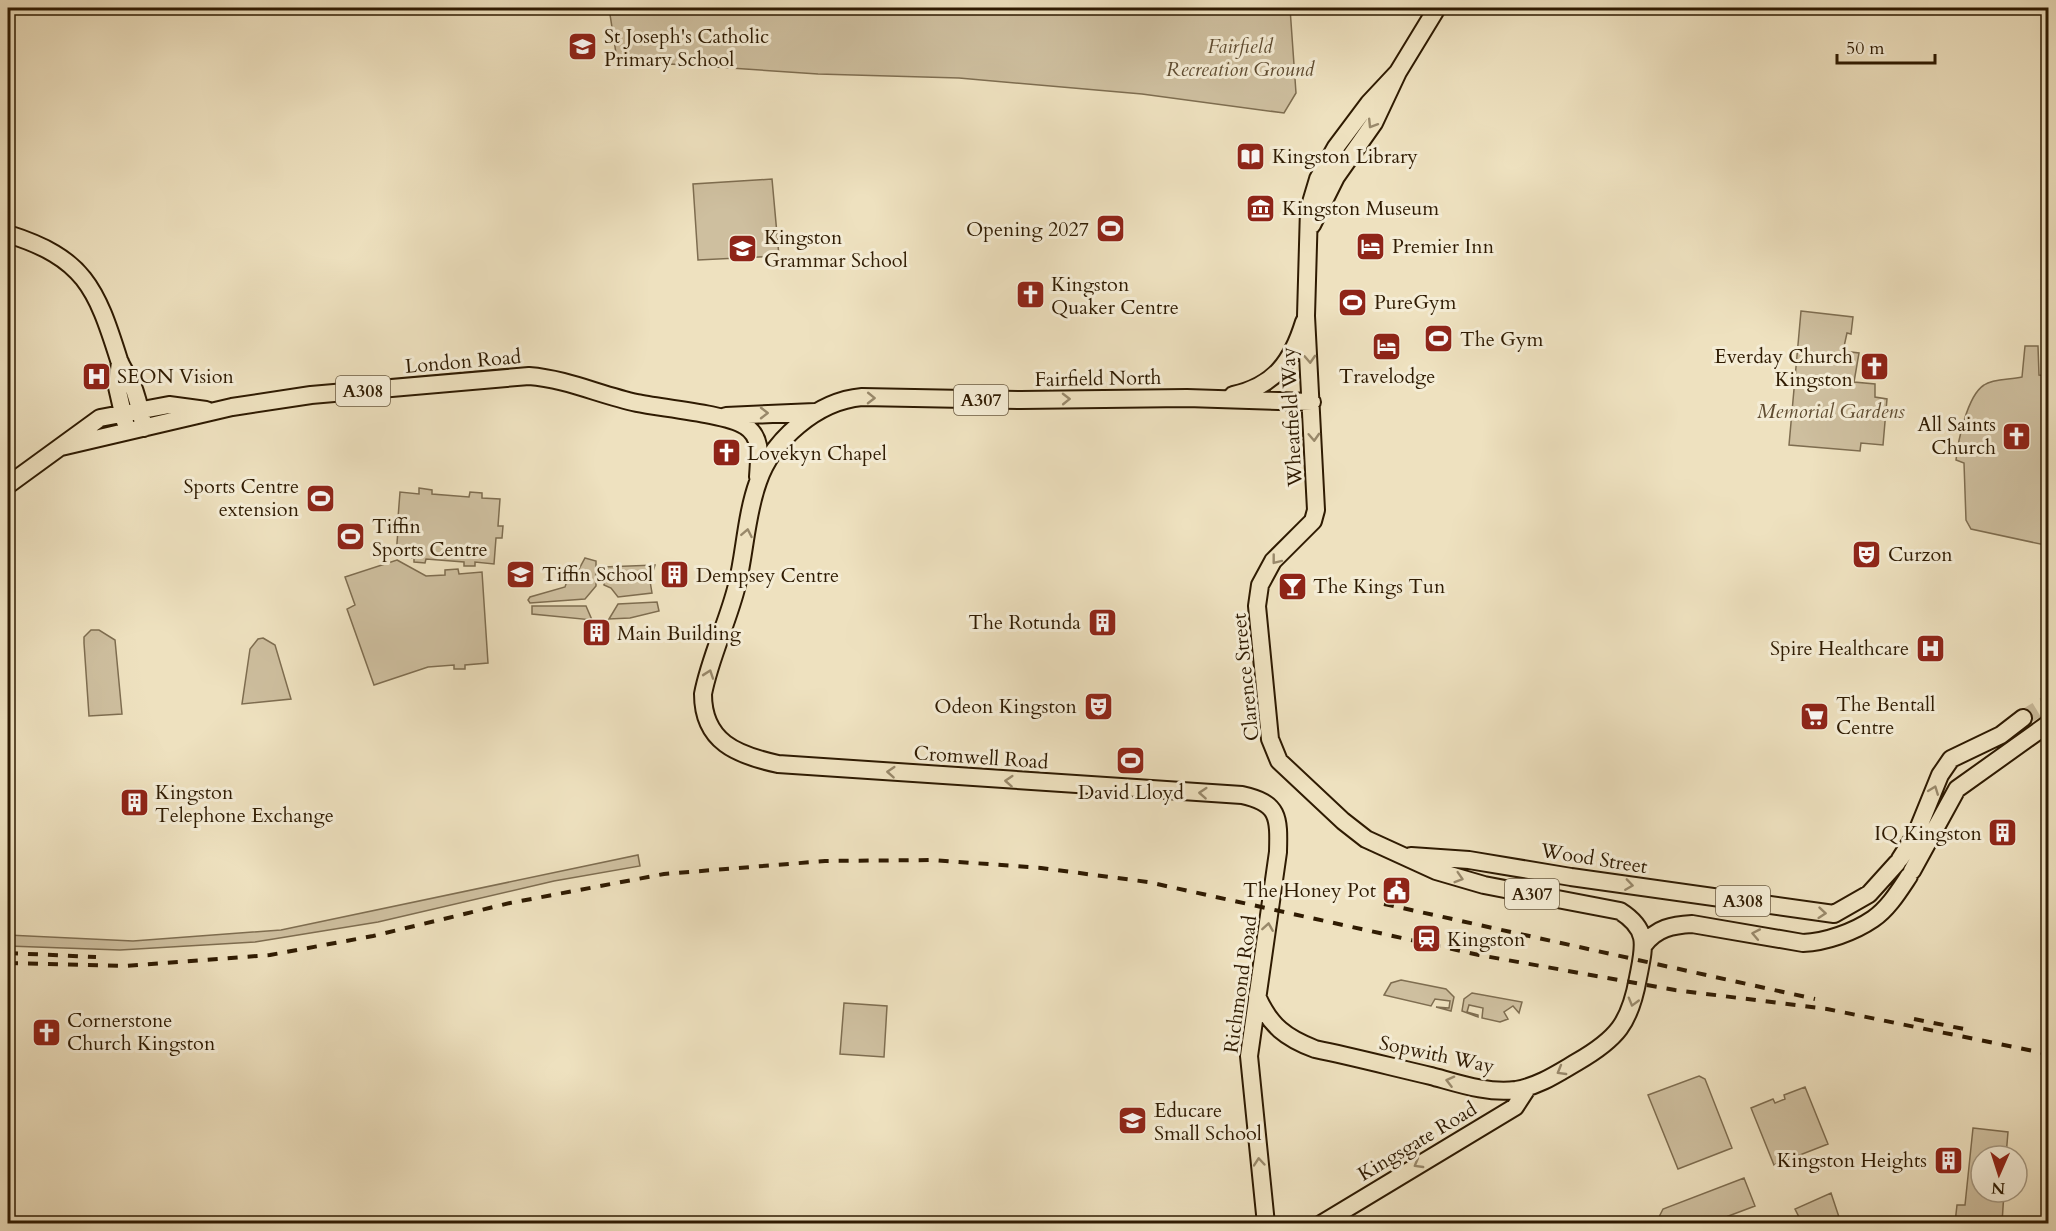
<svg xmlns="http://www.w3.org/2000/svg" width="2056" height="1231" font-family="Cardo,serif">
<style>
.green{fill:#cebf9f;stroke:#7e6d50;stroke-width:1.5}
.lines{fill:none;stroke-linecap:round;stroke-linejoin:round}
.major-tunnel{stroke:#c8b999;stroke-width:16;stroke-dasharray:16 8;stroke-linecap:butt}
.major-casing{stroke:#2f1b02;stroke-width:20}
.major{stroke:#eee1bf;stroke-width:16}
.rail{stroke:#2f1b02;stroke-width:4;stroke-dasharray:10 10;stroke-linecap:butt}
.oneway{stroke:#98886a}
.labels{text-anchor:middle;stroke-width:6;stroke-linejoin:round;paint-order:stroke}
.shield{fill:#f4ecd5;stroke:#6a5a41;stroke-width:1.5}
.shield-label{font-size:18px;font-weight:bold;fill:#2f1b02}
.poi-label{font-size:20px;fill:#2f1b02;stroke:#f4ecd5;text-anchor:start}
.park-label{font-size:20px;font-style:italic;fill:#5f4c31;stroke:#f4ecd5}
.street-label{font-size:20px;fill:#2f1b02;stroke:#f4ecd5}
</style>
<rect width="100%" height="100%" fill="#eee1bf"/>
<filter id="stains"><feTurbulence type="fractalNoise" baseFrequency=".00333" numOctaves="4"/><feColorMatrix values="0 0 0 0 .2 0 0 0 0 .09 0 0 0 0 .02 0 0 0 .5 -.17"/></filter>
<radialGradient id="worn" r=".72"><stop offset=".6" stop-color="#630" stop-opacity="0"/><stop offset="1" stop-color="#630" stop-opacity=".3"/></radialGradient>
<path class="green" d="M609 8H1290L1296 93 1284 113 1142 94 959 78 818 74 670 64 618 66Z
M772 179 779 256 698 260 693 184Z
M1801 311 1853 317 1851 334 1847 333 1843 351 1859 353 1854 382 1875 384V397L1887 399 1883 445 1861 443 1860 451 1789 445Z
M2025 346H2038L2039 375 2048 376V540L2045 545 1971 529 1966 520 1964 463 1956 460C1958 441 1967 396 1984 385 1994 378 2010 380 2022 377Z
M419 488 432 490V494L469 497 470 492 482 493V498L500 499 498 526H503L502 538H496L494 564 475 562V566H464V562L426 559 425 563 414 562V558L396 556 398 530 393 529 394 518H398L400 492 419 494Z
M585 558 596 561V586L585 599 530 603 528 600 530 597 565 587 571 569H579Z
M397 560 426 576 445 575V570L458 569 459 574 482 572 488 663 465 665V669H454V665L428 667 374 685 347 609 355 605 345 577Z
M655 565 650 581 652 593 618 597 611 588 604 585V567Z
M657 602 659 611 630 618 609 619 618 604Z
M532 606H586L592 620 532 614Z
M91 630H99L115 640 122 714 89 716 84 643V637Z
M263 638 275 645 291 699 242 704 250 649 258 639Z
M638 855 640 866 554 881 378 922 255 942 120 950 8 946V935L133 941 281 930Z
M1401 980 1446 989 1454 997 1451 1011 1436 1007 1449 1008 1450 1001 1435 999 1431 1006 1384 995 1391 983Z
M1472 993 1522 1002 1519 1013 1513 1006 1504 1012 1508 1019 1500 1022 1482 1018 1483 1008 1469 1005 1467 1012 1478 1015V1017L1462 1011 1464 999Z
M844 1003 887 1006 884 1057 840 1054Z
M1699 1076 1705 1079 1732 1148 1678 1169 1648 1095Z
M1805 1087 1828 1144 1774 1165 1751 1108 1773 1099 1775 1103 1785 1099 1784 1095Z
M1973 1128 2008 1132 2006 1156H1981V1192H2004L2002 1223H1955L1957 1205H1965Z
M1744 1178 1755 1206 1710 1223H1662L1659 1217 1663 1209Z
M1831 1193 1840 1220 1832 1223H1802L1795 1209Z"/>
<g class="lines">
<path class="major-tunnel" d="M2023 718 2048 703"/>
<defs>
<path id="major" d="M1312 225 1336 177 1374 123 1398 72 1437 8
M8 234C84 258 96 287 119 360 122 368 128 376 132 384 138 398 141 414 144 428
M120 362 117 387 125 422
M1233 395C1275 386 1292 361 1304 322
M726 416 815 412
M61 447 232 407 311 395 529 376C567 379 600 395 637 403 661 408 727 414 745 426 763 437 759 459 758 477
M8 485 100 418 169 405 206 410
M1411 856 1469 860 1571 877 1834 914 1869 894 1897 863
M1900 859 1916 834 1940 775 1951 759 2001 735 2023 718
M1912 871 1957 789 2048 724
M1644 945C1656 928 1673 925 1692 924L1803 943C1826 942 1854 932 1873 919 1888 909 1899 891 1909 876
M1257 996C1270 1026 1286 1038 1315 1049 1354 1057 1392 1067 1431 1076 1457 1083 1488 1094 1516 1090 1539 1086 1558 1073 1577 1062 1617 1039 1630 1023 1638 978 1644 947 1650 930 1620 911L1484 885 1436 871 1366 839 1343 821 1279 761 1270 739 1257 606 1260 585 1273 561 1313 521 1316 510 1306 316 1309 209 1318 179 1336 147 1369 103 1398 72
M1266 1224 1249 1056 1278 852C1279 817 1279 803 1242 795L778 764C737 755 703 742 703 694 710 657 728 622 737 585 745 552 746 515 758 482 772 440 817 401 862 397L1021 400 1187 398 1312 402
M1321 1224 1515 1107 1528 1087"/>
</defs>
<use href="#major" class="major-casing"/>
<use href="#major" class="major"/>
<path class="rail" d="M1384 904 1815 999
M8 953 96 957
M8 963 125 966 270 955 373 936 510 903 664 874 825 861 933 860 1041 868 1148 882 1479 955 1675 990 1827 1009 2048 1054
M1914 1019 1969 1030"/>
</g>
<defs><path id="oneway-chevron" d="M-2-3.5L2.5 0L-2 3.5" fill="none" stroke-width="1.6" stroke-linecap="round" stroke-linejoin="round" transform="scale(1.5)"/></defs>
<g class="oneway">
<use href="#oneway-chevron" transform="translate(1372 124) rotate(122)"/>
<use href="#oneway-chevron" transform="translate(1310 359) rotate(87)"/>
<use href="#oneway-chevron" transform="translate(871 398) rotate(1)"/>
<use href="#oneway-chevron" transform="translate(1066 399) rotate(-1)"/>
<use href="#oneway-chevron" transform="translate(764 413)"/>
<use href="#oneway-chevron" transform="translate(1314 437) rotate(87)"/>
<use href="#oneway-chevron" transform="translate(747 533) rotate(-79)"/>
<use href="#oneway-chevron" transform="translate(1276 560) rotate(128)"/>
<use href="#oneway-chevron" transform="translate(709 674) rotate(-71)"/>
<use href="#oneway-chevron" transform="translate(891 772) rotate(-176)"/>
<use href="#oneway-chevron" transform="translate(1009 781) rotate(-176)"/>
<use href="#oneway-chevron" transform="translate(1934 790) rotate(-69)"/>
<use href="#oneway-chevron" transform="translate(1203 793) rotate(-176)"/>
<use href="#oneway-chevron" transform="translate(1459 878) rotate(17)"/>
<use href="#oneway-chevron" transform="translate(1629 885) rotate(8)"/>
<use href="#oneway-chevron" transform="translate(1822 913) rotate(5)"/>
<use href="#oneway-chevron" transform="translate(1268 927) rotate(-81)"/>
<use href="#oneway-chevron" transform="translate(1756 934) rotate(-169)"/>
<use href="#oneway-chevron" transform="translate(1633 1002) rotate(106)"/>
<use href="#oneway-chevron" transform="translate(1561 1071) rotate(150)"/>
<use href="#oneway-chevron" transform="translate(1450 1081) rotate(-166)"/>
<use href="#oneway-chevron" transform="translate(1259 1162) rotate(-95)"/>
<use href="#oneway-chevron" transform="translate(1418 1164) rotate(150)"/>
</g>
<defs>
<symbol id="school-square" viewBox="-11 -11 22 22"><rect x="-9" y="-9" width="18" height="18" rx="4" fill="#8f2418" stroke="#f4ecd5"/><path d="M0-5L7-2L0 1L-7-2ZM-4 1L0 2.5L4 1V4Q0 6-4 4Z" fill="#fff"/></symbol>
<symbol id="library-square" viewBox="-11 -11 22 22"><rect x="-9" y="-9" width="18" height="18" rx="4" fill="#8f2418" stroke="#f4ecd5"/><path d="M-6-4Q-3-5.5-.7-3.5V5Q-3 3-6 4ZM6-4Q3-5.5 .7-3.5V5Q3 3 6 4Z" fill="#fff"/></symbol>
<symbol id="museum-square" viewBox="-11 -11 22 22"><rect x="-9" y="-9" width="18" height="18" rx="4" fill="#8f2418" stroke="#f4ecd5"/><path d="M0-6L6-3V-2H-6V-3ZM-5-1h2V3h-2ZM-1-1h2V3h-2ZM3-1h2V3H3ZM-6 4H6V6H-6Z" fill="#fff"/></symbol>
<symbol id="stadium-square" viewBox="-11 -11 22 22"><rect x="-9" y="-9" width="18" height="18" rx="4" fill="#8f2418" stroke="#f4ecd5"/><path d="M0-5a6.5 5 0 1 0 0 10a6.5 5 0 1 0 0-10ZM-3.5-1.8h7v3.6h-7Z" fill="#fff"/></symbol>
<symbol id="hotel-square" viewBox="-11 -11 22 22"><rect x="-9" y="-9" width="18" height="18" rx="4" fill="#8f2418" stroke="#f4ecd5"/><path d="M-6-4.5h1.5V1H6V5H4.5V3h-9V5H-6ZM-4 0a1.8 1.8 0 1 1 3.6 0ZM.5 0V-2.5h3Q6-2.5 6 0Z" fill="#fff"/></symbol>
<symbol id="church-square" viewBox="-11 -11 22 22"><rect x="-9" y="-9" width="18" height="18" rx="4" fill="#8f2418" stroke="#f4ecd5"/><path d="M-1.2-6h2.4v3.5h3.3v2.4h-3.3V6h-2.4V-.1h-3.3v-2.4h3.3Z" fill="#fff"/></symbol>
<symbol id="hospital-square" viewBox="-11 -11 22 22"><rect x="-9" y="-9" width="18" height="18" rx="4" fill="#8f2418" stroke="#f4ecd5"/><path d="M-5-5h3v3.5h4V-5h3V5h-3V1.5h-4V5h-3Z" fill="#fff"/></symbol>
<symbol id="theatre-square" viewBox="-11 -11 22 22"><rect x="-9" y="-9" width="18" height="18" rx="4" fill="#8f2418" stroke="#f4ecd5"/><path d="M-5-5.5Q0-4 5-5.5V0Q5 5 0 6Q-5 5-5 0ZM-3.3-2.5H-1v1.5H-3.3ZM1-2.5H3.3v1.5H1ZM-2.8 1Q0 5.5 2.8 1Z" fill="#fff"/></symbol>
<symbol id="building-square" viewBox="-11 -11 22 22"><rect x="-9" y="-9" width="18" height="18" rx="4" fill="#8f2418" stroke="#f4ecd5"/><path d="M-4-6H4V6H1V3H-1V6H-4ZM-2.5-4.3h1.7v1.8h-1.7ZM.8-4.3h1.7v1.8H.8ZM-2.5-1h1.7V.8h-1.7ZM.8-1h1.7V.8H.8Z" fill="#fff"/></symbol>
<symbol id="bar-square" viewBox="-11 -11 22 22"><rect x="-9" y="-9" width="18" height="18" rx="4" fill="#8f2418" stroke="#f4ecd5"/><path d="M-6-5H6L.8 .8V4.5H3.5V6h-7V4.5H-.8V.8Z" fill="#fff"/></symbol>
<symbol id="supermarket-square" viewBox="-11 -11 22 22"><rect x="-9" y="-9" width="18" height="18" rx="4" fill="#8f2418" stroke="#f4ecd5"/><path d="M-6-5.5h2.5l.6 2H6L4.5 2H-2.5L-4.4-4H-6ZM-1.5 3.2a1.3 1.3 0 1 0 .1 0ZM3 3.2a1.3 1.3 0 1 0 .1 0Z" fill="#fff"/></symbol>
<symbol id="civic-square" viewBox="-11 -11 22 22"><rect x="-9" y="-9" width="18" height="18" rx="4" fill="#8f2418" stroke="#f4ecd5"/><path d="M-.6-6.5H3V-4.5H.6V-3L4-1V1h2V6H-6V1h2V-1L-.6-3ZM-1.2 2.5V6h2.4V2.5Z" fill="#fff"/></symbol>
<symbol id="station-square" viewBox="-11 -11 22 22"><rect x="-9" y="-9" width="18" height="18" rx="4" fill="#8f2418" stroke="#f4ecd5"/><path d="M-3-6H3Q5-6 5-4V2Q5 4 3 4L4.5 6H3L1.5 4h-3L-3 6H-4.5L-3 4Q-5 4-5 2V-4Q-5-6-3-6ZM-3.5-4v3h7v-3ZM-3.5 1v1.5H-2V1ZM2 1v1.5H3.5V1Z" fill="#fff"/></symbol>
</defs>
<g fill-rule="evenodd">
<use href="#school-square" x="566" y="30" width="33" height="33"/>
<use href="#library-square" x="1234" y="140" width="33" height="33"/>
<use href="#museum-square" x="1244" y="192" width="33" height="33"/>
<use href="#stadium-square" x="1094" y="212" width="33" height="33"/>
<use href="#hotel-square" x="1354" y="230" width="33" height="33"/>
<use href="#school-square" x="726" y="232" width="33" height="33"/>
<use href="#church-square" x="1014" y="278" width="33" height="33"/>
<use href="#stadium-square" x="1336" y="286" width="33" height="33"/>
<use href="#stadium-square" x="1422" y="322" width="33" height="33"/>
<use href="#hotel-square" x="1370" y="330" width="33" height="33"/>
<use href="#church-square" x="1858" y="350" width="33" height="33"/>
<use href="#hospital-square" x="80" y="360" width="33" height="33"/>
<use href="#church-square" x="2000" y="420" width="33" height="33"/>
<use href="#church-square" x="710" y="436" width="33" height="33"/>
<use href="#stadium-square" x="304" y="482" width="33" height="33"/>
<use href="#stadium-square" x="334" y="520" width="33" height="33"/>
<use href="#theatre-square" x="1850" y="538" width="33" height="33"/>
<use href="#school-square" x="504" y="558" width="33" height="33"/>
<use href="#building-square" x="658" y="558" width="33" height="33"/>
<use href="#bar-square" x="1276" y="570" width="33" height="33"/>
<use href="#building-square" x="1086" y="606" width="33" height="33"/>
<use href="#building-square" x="580" y="616" width="33" height="33"/>
<use href="#hospital-square" x="1914" y="632" width="33" height="33"/>
<use href="#theatre-square" x="1082" y="690" width="33" height="33"/>
<use href="#supermarket-square" x="1798" y="700" width="33" height="33"/>
<use href="#stadium-square" x="1114" y="744" width="33" height="33"/>
<use href="#building-square" x="118" y="786" width="33" height="33"/>
<use href="#building-square" x="1986" y="816" width="33" height="33"/>
<use href="#civic-square" x="1380" y="874" width="33" height="33"/>
<use href="#station-square" x="1410" y="922" width="33" height="33"/>
<use href="#church-square" x="30" y="1016" width="33" height="33"/>
<use href="#school-square" x="1116" y="1104" width="33" height="33"/>
<use href="#building-square" x="1932" y="1144" width="33" height="33"/>
</g>
<g class="labels">
<g class="shield">
<rect x="336" y="376" width="54" height="30" rx="4.5"/>
<rect x="954" y="385" width="54" height="30" rx="4.5"/>
<rect x="1505" y="879" width="54" height="30" rx="4.5"/>
<rect x="1716" y="886" width="54" height="30" rx="4.5"/>
</g>
<g class="shield-label">
<text x="363" y="397">A308</text>
<text x="981" y="406">A307</text>
<text x="1532" y="900">A307</text>
<text x="1743" y="907">A308</text>
</g>
<g class="poi-label">
<text x="604" y="43">St Joseph's Catholic<tspan x="604" dy="23">Primary School</tspan></text>
<text x="1272" y="163">Kingston Library</text>
<text x="1282" y="215">Kingston Museum</text>
<text x="1089" y="236" text-anchor="end">Opening 2027</text>
<text x="764" y="244">Kingston<tspan x="764" dy="23">Grammar School</tspan></text>
<text x="1392" y="253">Premier Inn</text>
<text x="1051" y="291">Kingston<tspan x="1051" dy="23">Quaker Centre</tspan></text>
<text x="1374" y="309">PureGym</text>
<text x="1460" y="346">The Gym</text>
<text x="1853" y="363" text-anchor="end">Everday Church<tspan x="1853" dy="23">Kingston</tspan></text>
<text x="117" y="383">SEON Vision</text>
<text x="1387" y="383" text-anchor="middle">Travelodge</text>
<text x="1996" y="431" text-anchor="end">All Saints<tspan x="1996" dy="23">Church</tspan></text>
<text x="747" y="460">Lovekyn Chapel</text>
<text x="299" y="493" text-anchor="end">Sports Centre<tspan x="299" dy="23">extension</tspan></text>
<text x="372" y="533">Tiffin<tspan x="372" dy="23">Sports Centre</tspan></text>
<text x="1888" y="561">Curzon</text>
<text x="542" y="581">Tiffin School</text>
<text x="696" y="582">Dempsey Centre</text>
<text x="1313" y="593">The Kings Tun</text>
<text x="1081" y="629" text-anchor="end">The Rotunda</text>
<text x="617" y="640">Main Building</text>
<text x="1909" y="655" text-anchor="end">Spire Healthcare</text>
<text x="1836" y="711">The Bentall<tspan x="1836" dy="23">Centre</tspan></text>
<text x="1077" y="713" text-anchor="end">Odeon Kingston</text>
<text x="155" y="799">Kingston<tspan x="155" dy="23">Telephone Exchange</tspan></text>
<text x="1131" y="799" text-anchor="middle">David Lloyd</text>
<text x="1982" y="840" text-anchor="end">IQ Kingston</text>
<text x="1376" y="897" text-anchor="end">The Honey Pot</text>
<text x="1447" y="946">Kingston</text>
<text x="67" y="1027">Cornerstone<tspan x="67" dy="23">Church Kingston</tspan></text>
<text x="1154" y="1117">Educare<tspan x="1154" dy="23">Small School</tspan></text>
<text x="1927" y="1167" text-anchor="end">Kingston Heights</text>
</g>
<g class="park-label">
<text x="1240" y="53">Fairfield<tspan x="1240" dy="23">Recreation Ground</tspan></text>
<text x="1831" y="418">Memorial Gardens</text>
</g>
<g class="street-label">
<text transform="translate(463 361) rotate(-5)" y="7">London Road</text>
<text transform="translate(1098 378) rotate(-1)" y="7">Fairfield North</text>
<text transform="translate(1291 417) rotate(-93)" y="7">Wheatfield Way</text>
<text transform="translate(1245 677) rotate(-96)" y="7">Clarence Street</text>
<text transform="translate(981 757) rotate(4)" y="7">Cromwell Road</text>
<text transform="translate(1594 858) rotate(9)" y="7">Wood Street</text>
<text transform="translate(1240 984) rotate(-82)" y="7">Richmond Road</text>
<text transform="translate(1437 1054) rotate(12)" y="7">Sopwith Way</text>
<text transform="translate(1417 1141) rotate(-31)" y="7">Kingsgate Road</text>
</g>
</g>
<rect width="2056" height="1231" fill="none" stroke="#eee1bf" stroke-width="30"/>
<rect x="9" y="9" width="2038" height="1213" fill="none" stroke="#2f1b02" stroke-width="3"/>
<rect x="15" y="15" width="2026" height="1201" fill="none" stroke="#2f1b02" stroke-width="1.5"/>
<g transform="translate(1999 1174) rotate(183)"><circle r="28" fill="#f4ecd5" stroke="#a59881" stroke-width="1.5"/>
<path d="M0-4.5L10 22L0 15L-10 22Z" fill="#8f2418"/>
<text y="-9" font-size="16" font-weight="bold" text-anchor="middle" fill="#2f1b02">N</text>
</g>
<path d="M1837 54v9h98v-9" fill="none" stroke="#2f1b02" stroke-width="3"/>
<text x="1846" y="54" font-size="18" fill="#2f1b02" stroke="#f4ecd5" stroke-width="4.5" paint-order="stroke">50 m</text>
<rect width="100%" height="100%" filter="url(#stains)"/>
<rect width="100%" height="100%" fill="url(#worn)"/>
</svg>
